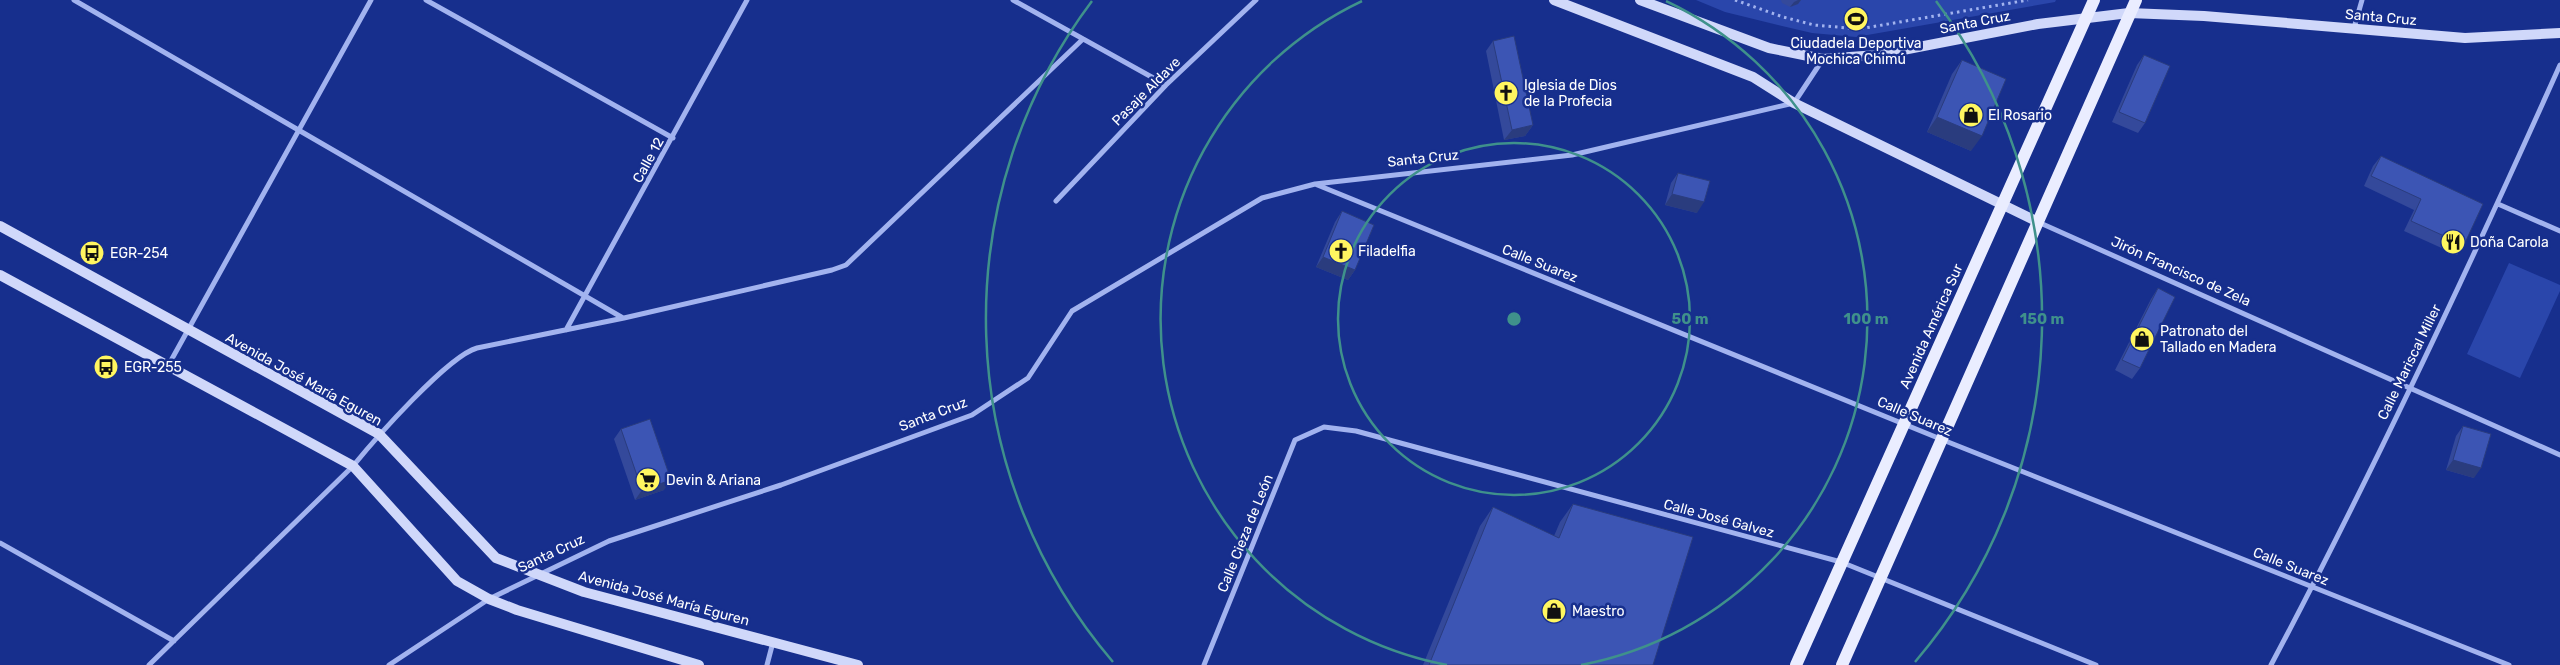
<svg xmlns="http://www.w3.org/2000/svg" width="2560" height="665" font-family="Rubik,sans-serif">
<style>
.green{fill:#2a46ab}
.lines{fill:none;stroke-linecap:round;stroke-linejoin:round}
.path{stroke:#a2b3ef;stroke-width:3;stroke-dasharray:2.5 4;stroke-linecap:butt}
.street{stroke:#a2b3ef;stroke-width:5}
.secondary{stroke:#d0d8fa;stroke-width:10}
.primary{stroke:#eaedff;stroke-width:12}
.wall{fill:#34499b}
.shaded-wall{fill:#2a3c7e}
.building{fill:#3c55b4;stroke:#2a3c7e}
.ring{fill:none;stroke:#3f918b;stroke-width:2.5}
.labels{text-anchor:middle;stroke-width:5;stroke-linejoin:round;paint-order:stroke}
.street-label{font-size:14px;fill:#fff;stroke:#172f8d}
.poi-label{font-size:14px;fill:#fff;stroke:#172f8d;text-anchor:start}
.centre{fill:#3f918b;stroke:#172f8d;stroke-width:2.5}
.ring-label{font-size:15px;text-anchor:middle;font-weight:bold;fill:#3f918b;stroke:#172f8d;stroke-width:5;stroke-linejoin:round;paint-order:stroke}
</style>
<rect width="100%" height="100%" fill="#172f8d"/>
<path class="green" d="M1696 0H2056L2055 2 1856 37 1812 33 1782 26 1725 12Z
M2509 263 2560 285V291L2520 378 2467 354Z"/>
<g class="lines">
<path class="path" d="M1735 0 1783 17 1814 25 1859 29 2028 0"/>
<path class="street" d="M74 0 623 318
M426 0 673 138
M1013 0 1166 85
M2354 28 2362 0
M1315 184 1943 440 2509 665
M1056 201 1166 85 1256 0
M2498 204 2560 231
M2038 222 2560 455
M566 330 747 0
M168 366 371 0
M0 543 174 641
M149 665 353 466C375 439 448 356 477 348L624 318 832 270 846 265 1083 39
M389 665 489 599 609 541 781 485 972 415 1028 378 1072 311 1262 198 1315 184 1572 155 1794 103 1823 59
M767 665 773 642
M1204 665 1295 440 1324 427 1356 431 1841 562 2096 665
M2271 665C2375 469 2469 268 2560 65"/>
<path class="secondary" d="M1554 0 1753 77 1794 103 2038 222
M1640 0 1769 48 1823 59 1877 55 2038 24 2129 13 2204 16 2465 38 2560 33
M0 226 379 434 496 558 584 592 858 665
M0 275 353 466 457 581 489 599 517 610 699 665"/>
<path class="primary" d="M1796 665 2094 0
M1842 665 2136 0"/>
</g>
<path class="wall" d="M1781 0H1801L1798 4 1790 7 1782 3Z
M1493 41 1533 125 1525 136 1504 140 1486 51Z
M2144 55 2145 123 2138 133 2112 122 2137 65Z
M1962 60 1971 151 1927 132 1952 74Z
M2381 156 2464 245 2457 255 2404 231 2414 210 2364 186 2373 166Z
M1678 173 1697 213 1665 205 1671 183Z
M1342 211 1355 270 1348 280 1316 267 1335 222Z
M2158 288 2140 368 2132 379 2115 370 2151 299Z
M2463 426 2474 478 2446 470 2456 436Z
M621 429 664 490 635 500 614 439Z
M1573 504 1653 665H1423L1480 526 1493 507 1554 536 1560 522Z"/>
<path class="shaded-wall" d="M1798 0H1801L1798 4 1790 7 1794 2Z
M1937 117 1982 136 1971 151 1927 132Z
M1533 125 1525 136 1504 140 1512 130Z
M1672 194 1704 202 1697 213 1665 205Z
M1323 257 1355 270 1348 280 1316 267Z
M2453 460 2481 468 2474 478 2446 470Z
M671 480 664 490 635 500 642 490Z"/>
<path class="building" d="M1514 36 1533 125 1512 130 1493 41Z
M2144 55 2170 66 2145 123 2119 112Z
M1962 60 2006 79 1982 136 1937 117Z
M2381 156 2483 204 2464 245 2411 221 2421 199 2371 176Z
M1678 173 1710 181 1704 202 1672 194Z
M1342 211 1374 225 1355 270 1323 257Z
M2158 288 2175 297 2140 368 2122 360Z
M650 419 671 480 642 490 621 429Z
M2463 426 2491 434 2481 468 2453 460Z
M1573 504 1693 537 1653 665H1429L1493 507 1559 538Z"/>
<g class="ring">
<circle cx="1514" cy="319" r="176"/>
<path d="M1447 665A352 352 0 0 1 1362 1M1666 1A352 352 0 0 1 1581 665"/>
<path d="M1113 662A528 528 0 0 1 1092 1M1936 1A528 528 0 0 1 1915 662"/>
</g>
<defs>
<symbol id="stadium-disc" viewBox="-11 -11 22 22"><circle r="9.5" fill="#fff660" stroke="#172f8d"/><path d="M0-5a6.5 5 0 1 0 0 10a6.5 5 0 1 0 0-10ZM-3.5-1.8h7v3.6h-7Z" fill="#111"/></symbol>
<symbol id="church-disc" viewBox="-11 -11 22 22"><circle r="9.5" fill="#fff660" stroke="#172f8d"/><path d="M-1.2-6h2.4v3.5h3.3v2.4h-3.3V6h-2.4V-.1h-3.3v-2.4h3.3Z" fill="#111"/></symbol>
<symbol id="shop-disc" viewBox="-11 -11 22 22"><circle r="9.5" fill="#fff660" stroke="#172f8d"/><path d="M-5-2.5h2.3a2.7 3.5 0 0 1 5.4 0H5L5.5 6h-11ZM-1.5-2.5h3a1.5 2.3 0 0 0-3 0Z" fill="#111"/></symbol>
<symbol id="restaurant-disc" viewBox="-11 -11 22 22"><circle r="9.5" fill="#fff660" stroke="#172f8d"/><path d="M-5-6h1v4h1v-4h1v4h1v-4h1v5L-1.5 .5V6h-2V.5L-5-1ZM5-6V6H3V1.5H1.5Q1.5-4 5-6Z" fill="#111"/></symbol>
<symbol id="bus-disc" viewBox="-11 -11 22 22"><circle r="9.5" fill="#fff660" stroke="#172f8d"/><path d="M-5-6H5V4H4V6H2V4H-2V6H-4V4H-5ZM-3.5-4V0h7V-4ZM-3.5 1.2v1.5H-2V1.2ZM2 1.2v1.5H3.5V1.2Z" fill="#111"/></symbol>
<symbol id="supermarket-disc" viewBox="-11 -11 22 22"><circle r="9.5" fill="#fff660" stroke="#172f8d"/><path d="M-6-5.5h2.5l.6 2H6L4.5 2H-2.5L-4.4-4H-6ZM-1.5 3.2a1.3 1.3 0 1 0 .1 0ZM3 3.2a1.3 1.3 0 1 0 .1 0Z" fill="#111"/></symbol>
</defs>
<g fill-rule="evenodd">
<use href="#stadium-disc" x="1842" y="5" width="28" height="28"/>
<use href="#church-disc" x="1492" y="79" width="28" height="28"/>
<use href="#shop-disc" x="1957" y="101" width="28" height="28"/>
<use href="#restaurant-disc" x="2439" y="228" width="28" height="28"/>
<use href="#church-disc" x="1327" y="237" width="28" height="28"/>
<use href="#bus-disc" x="78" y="239" width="28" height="28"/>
<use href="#shop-disc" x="2128" y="325" width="28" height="28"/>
<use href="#bus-disc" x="92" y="353" width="28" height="28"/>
<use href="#supermarket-disc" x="634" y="466" width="28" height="28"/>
<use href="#shop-disc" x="1540" y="597" width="28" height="28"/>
</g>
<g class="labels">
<g class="street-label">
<text transform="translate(2381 17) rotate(5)" y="5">Santa Cruz</text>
<text transform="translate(1975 22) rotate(-11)" y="5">Santa Cruz</text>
<text transform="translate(1146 91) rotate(-45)" y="5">Pasaje Aldave</text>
<text transform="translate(1423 158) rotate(-6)" y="5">Santa Cruz</text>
<text transform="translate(648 160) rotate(-61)" y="5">Calle 12</text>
<text transform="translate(1540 263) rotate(22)" y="5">Calle Suarez</text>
<text transform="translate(2181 271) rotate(24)" y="5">Jirón Francisco de Zela</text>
<text transform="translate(1931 326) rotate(-66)" y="5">Avenida América Sur</text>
<text transform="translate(2409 362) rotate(-64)" y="5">Calle Mariscal Miller</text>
<text transform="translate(304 379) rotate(29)" y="5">Avenida José María Eguren</text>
<text transform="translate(933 414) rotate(-21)" y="5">Santa Cruz</text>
<text transform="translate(1915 416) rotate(23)" y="5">Calle Suarez</text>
<text transform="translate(1719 518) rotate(15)" y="5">Calle José Galvez</text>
<text transform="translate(1245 533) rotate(-68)" y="5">Calle Cieza de León</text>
<text transform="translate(551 553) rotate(-25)" y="5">Santa Cruz</text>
<text transform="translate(2291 566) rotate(22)" y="5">Calle Suarez</text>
<text transform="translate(664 598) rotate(15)" y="5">Avenida José María Eguren</text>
</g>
<g class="poi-label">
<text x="1856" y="48" text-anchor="middle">Ciudadela Deportiva<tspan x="1856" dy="16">Mochica Chimú</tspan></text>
<text x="1524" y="90">Iglesia de Dios<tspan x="1524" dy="16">de la Profecia</tspan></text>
<text x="1988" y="120">El Rosario</text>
<text x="2470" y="247">Doña Carola</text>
<text x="1358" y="256">Filadelfia</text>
<text x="110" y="258">EGR-254</text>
<text x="2160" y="336">Patronato del<tspan x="2160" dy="16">Tallado en Madera</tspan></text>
<text x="124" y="372">EGR-255</text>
<text x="666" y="485">Devin &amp; Ariana</text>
<text x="1572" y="616">Maestro</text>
</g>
</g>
<circle cx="1514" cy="319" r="8" class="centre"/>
<g class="ring-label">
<text x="1690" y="324">50 m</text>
<text x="1866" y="324">100 m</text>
<text x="2042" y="324">150 m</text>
</g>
</svg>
